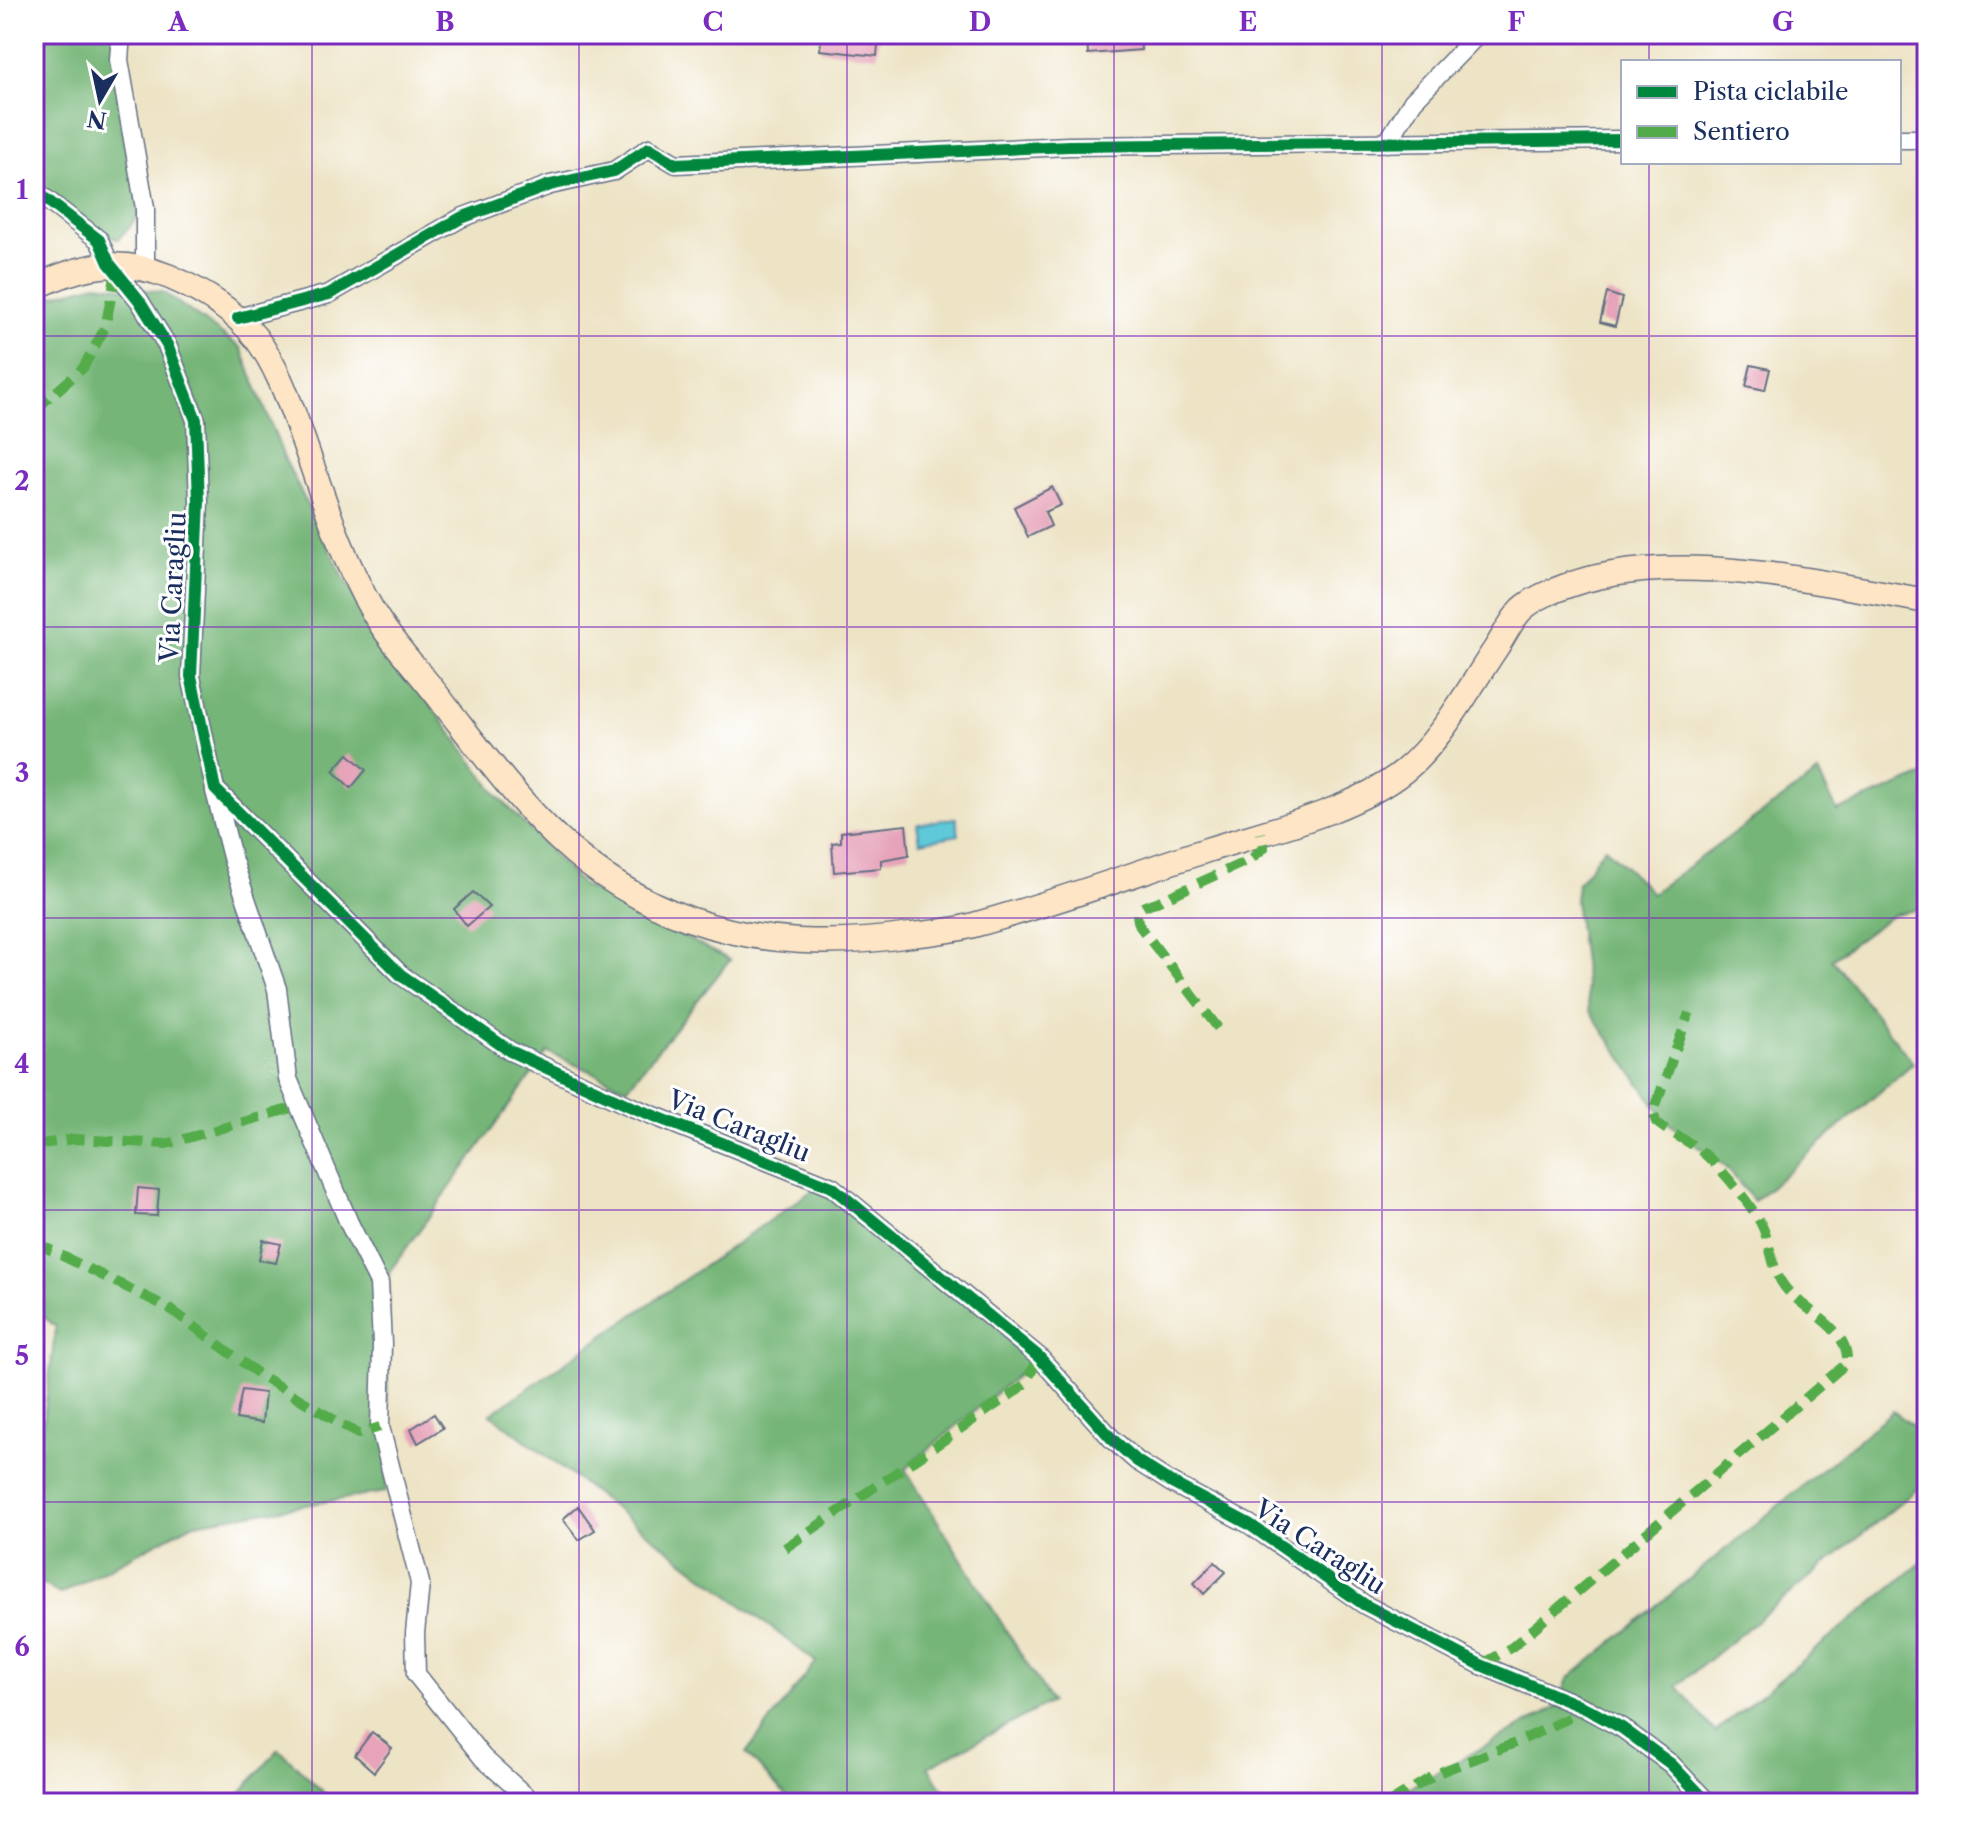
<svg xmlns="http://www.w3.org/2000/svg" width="1961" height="1837" font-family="'Libre Caslon Text',serif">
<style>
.forest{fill:#74b577;stroke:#48726a;stroke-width:2}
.water{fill:#5fc9d9;stroke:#3d7c9c;stroke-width:2}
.building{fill:#e6a3b9}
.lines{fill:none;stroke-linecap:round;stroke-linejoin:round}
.street-casing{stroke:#646e82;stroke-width:21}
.secondary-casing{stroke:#646e82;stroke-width:27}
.street{stroke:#fff;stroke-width:18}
.secondary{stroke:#fde5c5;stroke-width:24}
.quiet{stroke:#52ab49;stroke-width:10;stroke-dasharray:20 10;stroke-linecap:butt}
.cycleway-casing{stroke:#fff;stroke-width:17}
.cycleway{stroke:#00873e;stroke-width:12}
.grid{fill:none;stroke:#7b2cbf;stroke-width:2;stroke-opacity:0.55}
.labels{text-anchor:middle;stroke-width:6;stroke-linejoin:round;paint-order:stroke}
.street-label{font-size:26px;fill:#1b2f5e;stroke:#fff}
.neatline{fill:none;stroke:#7b2cbf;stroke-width:3}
.grid-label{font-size:26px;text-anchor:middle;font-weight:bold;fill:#7b2cbf}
</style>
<rect width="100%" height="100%" fill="#fff"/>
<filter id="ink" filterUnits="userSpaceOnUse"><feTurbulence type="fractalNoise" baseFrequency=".0125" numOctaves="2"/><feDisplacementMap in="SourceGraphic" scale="16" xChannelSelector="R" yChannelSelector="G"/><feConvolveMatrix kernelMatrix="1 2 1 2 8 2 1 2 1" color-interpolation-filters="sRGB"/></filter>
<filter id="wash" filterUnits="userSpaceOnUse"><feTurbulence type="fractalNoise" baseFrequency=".006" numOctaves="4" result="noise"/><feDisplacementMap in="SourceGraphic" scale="32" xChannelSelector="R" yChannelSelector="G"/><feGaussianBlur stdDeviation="1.8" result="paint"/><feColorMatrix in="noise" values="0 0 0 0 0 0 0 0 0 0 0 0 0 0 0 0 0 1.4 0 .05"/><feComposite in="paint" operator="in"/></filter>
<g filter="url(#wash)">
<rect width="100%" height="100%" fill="#ede3c5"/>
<path class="forest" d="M34 34H129L121 64 139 216 118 239 94 232 34 191Z
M97 284 163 292 241 348 285 460 359 608 498 796 582 885 730 960 627 1088 548 1052 389 1272 386 1492 194 1523 60 1594 34 1579V1490L56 1327 34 1308V303L41 299Z
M1818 773 1837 811 1927 774V908L1894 914 1832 959 1913 1063 1754 1201 1727 1168 1665 1120 1589 1010 1575 900 1577 884 1605 847 1652 893Z
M832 1187 1039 1357 905 1469 1051 1702 928 1767 953 1803H792L746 1753 816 1662 491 1414 816 1188Z
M1893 1411 1927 1436V1481L1677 1686 1715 1732 1927 1558V1803H1381L1557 1707 1568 1679Z
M279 1749 334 1803H232Z"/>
<path class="water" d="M956 818 959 835 920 842 917 824Z"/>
<g id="blocks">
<path class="building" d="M822 34H879L877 56 820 50Z
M1087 34H1140L1141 50 1088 54Z
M1607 293 1622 298 1615 326 1600 322Z
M1751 365 1770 369 1765 390 1746 386Z
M1052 487 1061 505 1045 512 1051 526 1028 537 1014 507Z
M348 754 366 770 351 788 333 771Z
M906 825 909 855 881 860V868L834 872 832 843 841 842V832Z
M473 892 489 907 467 926 454 909Z
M138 1188 159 1190 157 1216 136 1215Z
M263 1240 281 1244 276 1263 259 1260Z
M242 1390 265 1393 262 1423 236 1419Z
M434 1414 443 1428 418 1443 411 1429Z
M578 1506 595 1530 579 1540 563 1519Z
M1215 1562 1226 1572 1204 1594 1194 1583Z
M372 1732 392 1748 374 1772 355 1755Z"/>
</g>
</g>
<g filter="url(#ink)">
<use href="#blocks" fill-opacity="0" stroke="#646e82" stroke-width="2"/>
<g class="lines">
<defs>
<path id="street" d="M121 34 119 60 145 208V268
M1899 139H1927
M1387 143 1413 101 1478 34
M34 190 99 240 109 263 139 300 167 345 196 420 199 502 191 676 215 789 401 975 510 1051 632 1107 832 1187 1039 1357 1112 1439 1137 1461 1170 1482 1249 1524 1365 1605 1481 1665 1587 1709 1622 1728 1671 1764 1708 1803
M238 318 329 294 461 218 550 185 614 171 649 148 676 164 1069 146 1623 140
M215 791 233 861 277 989 288 1079 349 1223 379 1283 382 1344 380 1427 420 1583 415 1633 416 1674 483 1758 533 1803"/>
<path id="secondary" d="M34 288C81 264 120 257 170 277 202 291 234 310 256 338 277 366 289 401 301 434 322 493 340 555 372 610 391 643 421 673 444 704 517 797 573 878 689 919 762 945 835 946 911 935 930 933 951 931 970 926 1049 905 1128 876 1207 850 1268 831 1354 811 1404 771 1441 741 1469 688 1496 648 1504 636 1512 619 1522 609 1530 602 1543 595 1553 591 1663 544 1813 582 1927 601"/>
</defs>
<use href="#street" class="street-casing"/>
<use href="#secondary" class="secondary-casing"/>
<use href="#street" class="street"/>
<use href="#secondary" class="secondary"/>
<path class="quiet" d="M34 411 83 368 105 328 116 273
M1218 1028 1141 928C1132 911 1140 906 1157 902L1251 859 1264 848 1261 833
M35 1145 74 1139 166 1144 299 1106
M34 1242 169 1308 260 1375 358 1434 380 1427
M785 1548 1019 1389 1027 1381 1039 1357
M1481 1665 1512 1647 1847 1363C1850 1327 1802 1311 1784 1286 1772 1270 1771 1246 1763 1228 1754 1207 1716 1161 1697 1148 1684 1138 1669 1133 1656 1122L1653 1113 1689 1013
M1389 1803 1438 1773 1518 1742 1587 1709"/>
<defs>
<path id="cycleway" d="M34 190 99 240 109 263 139 300 167 345 196 420 199 502 191 676 215 789 401 975 510 1051 632 1107 832 1187 1039 1357 1112 1439 1137 1461 1170 1482 1249 1524 1365 1605 1481 1665 1587 1709 1622 1728 1671 1764 1708 1803
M238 318 329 294 461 218 550 185 614 171 649 148 676 164 1069 146 1623 140"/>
</defs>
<use href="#cycleway" class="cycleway-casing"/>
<use href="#cycleway" class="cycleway"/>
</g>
</g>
<path class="grid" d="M312 34V1803M579 34V1803M847 34V1803M1114 34V1803M1382 34V1803M1649 34V62M1649 162V1803M34 336H1927M34 627H1927M34 918H1927M34 1210H1927M34 1502H1927"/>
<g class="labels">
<g class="street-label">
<text transform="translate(173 587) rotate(-87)" y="9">Via Caragliu</text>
<text transform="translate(739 1126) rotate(22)" y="9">Via Caragliu</text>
<text transform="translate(1320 1547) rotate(33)" y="9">Via Caragliu</text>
</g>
</g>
<rect width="1961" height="1837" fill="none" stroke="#fff" stroke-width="88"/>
<rect x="1621" y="60" width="280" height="104" fill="#ffffff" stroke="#a4acbf" stroke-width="2"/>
<rect x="1637" y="86" width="40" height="12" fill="#00873e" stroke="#a4acbf" stroke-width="2"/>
<text x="1693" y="100" font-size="24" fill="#1b2f5e">Pista ciclabile</text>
<rect x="1637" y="126" width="40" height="12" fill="#52ab49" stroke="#a4acbf" stroke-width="2"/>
<text x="1693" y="140" font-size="24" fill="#1b2f5e">Sentiero</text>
<g transform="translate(100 100) rotate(189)" stroke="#ffffff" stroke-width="6" paint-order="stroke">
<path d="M0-6L14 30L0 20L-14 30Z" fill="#1b2f5e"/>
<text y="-12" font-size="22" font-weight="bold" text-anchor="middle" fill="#1b2f5e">N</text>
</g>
<rect x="44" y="44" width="1873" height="1749" class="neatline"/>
<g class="grid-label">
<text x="178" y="31">A</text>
<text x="445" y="31">B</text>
<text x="713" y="31">C</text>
<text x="980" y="31">D</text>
<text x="1248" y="31">E</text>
<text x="1516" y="31">F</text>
<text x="1783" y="31">G</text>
<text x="22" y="199">1</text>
<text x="22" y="490">2</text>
<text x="22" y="782">3</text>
<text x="22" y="1073">4</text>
<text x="22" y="1365">5</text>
<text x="22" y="1656">6</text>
</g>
</svg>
